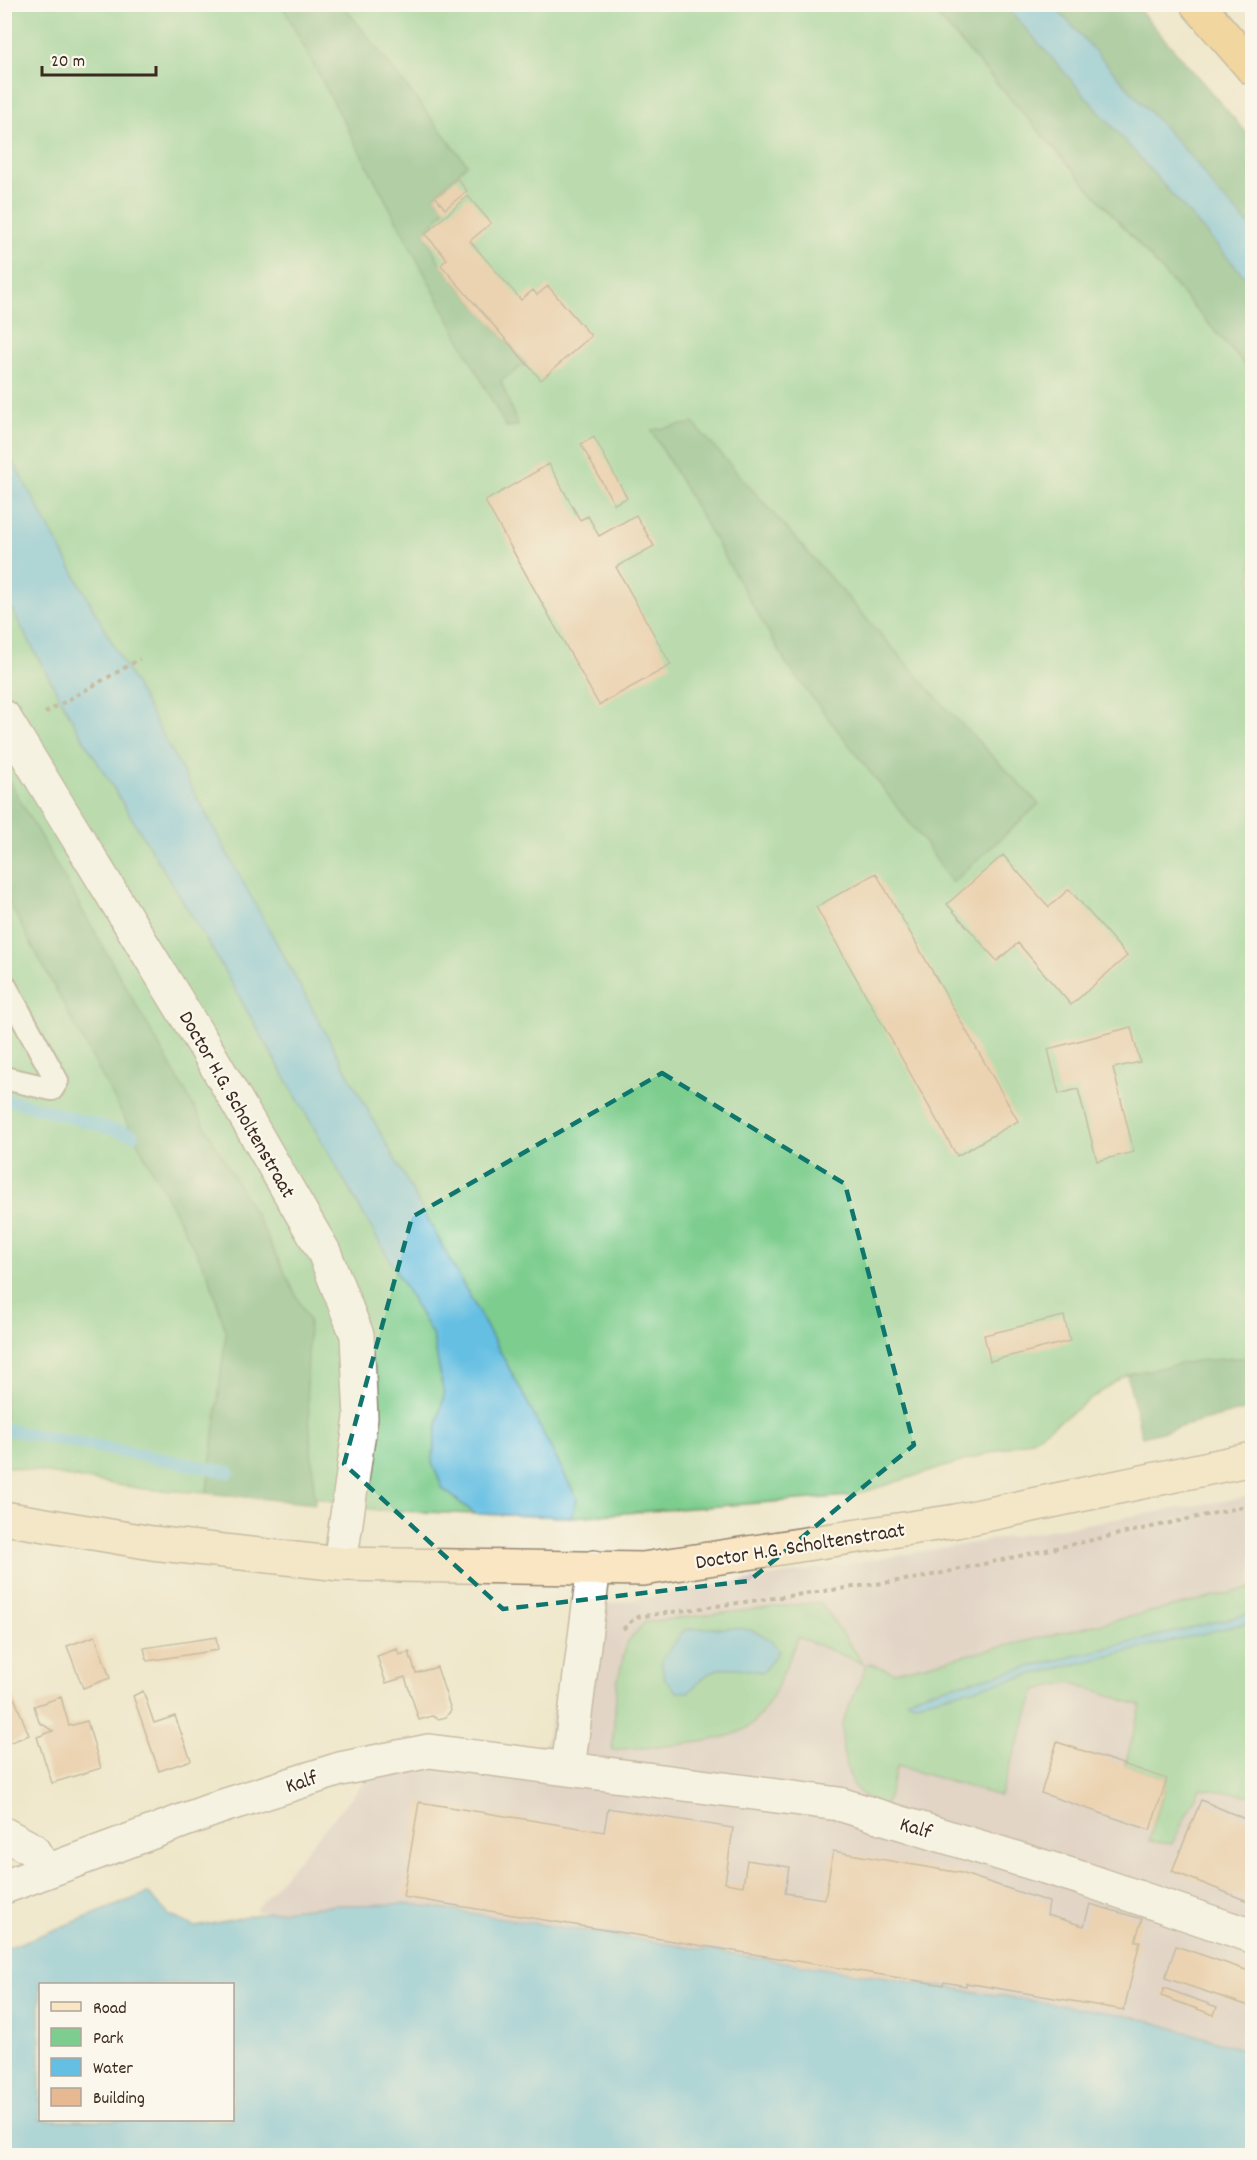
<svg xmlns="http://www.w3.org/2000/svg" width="1257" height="2160" font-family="Dekko,sans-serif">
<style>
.industrial{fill:#d2bec2}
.green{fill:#7dcd8e;stroke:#5c7c56;stroke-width:1.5;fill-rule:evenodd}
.forest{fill:#66b079;stroke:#506d4c;stroke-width:1.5}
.water{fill:#65bfe3;stroke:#507480;stroke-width:1.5;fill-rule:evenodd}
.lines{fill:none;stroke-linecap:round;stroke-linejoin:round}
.stream{stroke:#65bfe3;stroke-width:12}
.building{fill:#e7b993}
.lane-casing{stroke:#958874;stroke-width:26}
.street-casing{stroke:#958874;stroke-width:36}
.secondary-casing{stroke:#958874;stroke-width:36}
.highway-casing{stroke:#958874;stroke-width:36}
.path{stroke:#958874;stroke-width:4;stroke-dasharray:4.5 4.5;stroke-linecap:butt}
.lane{stroke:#fff;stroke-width:22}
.street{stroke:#fff;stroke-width:33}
.secondary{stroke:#fbe6c4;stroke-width:33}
.highway{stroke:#f6c06b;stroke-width:33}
.marked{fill:none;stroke:#0f766e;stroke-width:4.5;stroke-dasharray:12 8;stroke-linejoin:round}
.labels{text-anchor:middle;stroke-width:4.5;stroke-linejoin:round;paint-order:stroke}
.street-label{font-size:21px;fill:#3b2a1e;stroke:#fbf7ec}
</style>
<rect width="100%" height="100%" fill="#fbf7ec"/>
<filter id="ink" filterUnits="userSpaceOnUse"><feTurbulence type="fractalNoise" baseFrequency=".0167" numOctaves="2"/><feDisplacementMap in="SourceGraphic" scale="12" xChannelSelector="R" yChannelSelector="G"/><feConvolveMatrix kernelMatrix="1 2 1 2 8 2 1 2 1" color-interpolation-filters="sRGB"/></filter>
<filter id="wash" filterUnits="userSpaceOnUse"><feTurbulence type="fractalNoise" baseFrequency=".008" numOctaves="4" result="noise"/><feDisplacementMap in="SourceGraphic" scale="24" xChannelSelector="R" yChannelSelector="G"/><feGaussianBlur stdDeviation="1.35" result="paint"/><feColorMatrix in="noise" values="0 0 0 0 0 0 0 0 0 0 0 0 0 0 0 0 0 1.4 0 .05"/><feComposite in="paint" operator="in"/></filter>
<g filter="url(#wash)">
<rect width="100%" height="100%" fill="#efe7cb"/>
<path class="industrial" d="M1252 1496V2155H966L255 1910 367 1779 545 1744 578 1609Z"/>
<path class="green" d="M4 5H928L1252 373V1357L1127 1374 1032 1440 850 1496 572 1517 475 1514 375 1510 209 1475 207 1493 143 1489 5 1466Z
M1252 1588V1796L1200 1788 1172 1844 1149 1841 1167 1779 1125 1765 1141 1706 1070 1682 1036 1690 1000 1796 897 1766 885 1807 867 1799 852 1785 843 1752 842 1723 868 1663 894 1672Z
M820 1602 864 1664 798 1637C786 1665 776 1699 754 1722 733 1746 645 1747 612 1750L617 1683 627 1642 645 1622ZM703 1628 749 1670C721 1663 708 1670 689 1692Z"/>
<path class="forest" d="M282 5H343L467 164 435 196 445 209 425 234 441 265 526 363 501 381 518 426 506 427Z
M928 5H1005L1252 285V373Z
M1053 5H1135L1252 139V228L1216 191 1197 164Z
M693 423 945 707 1039 804 952 883 925 843 788 666 651 430Z
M5 774 261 1225 309 1321 307 1386 315 1504 207 1493 226 1332 208 1274 5 895Z
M1252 1357V1408L1142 1437 1127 1374 1196 1361Z"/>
<path class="water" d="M1005 5H1053L1197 164 1216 191 1252 228V285Z
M5 447 520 1388 577 1499 572 1517 475 1514 443 1489 432 1463 436 1431 444 1395 433 1336 209 944 79 732 5 597Z
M1252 1613V1622L914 1703 906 1700 925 1692Z
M703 1628C733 1629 760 1622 779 1651L763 1672C726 1667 717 1660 689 1692H677L664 1678 661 1661 684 1630Z
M148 1893 169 1915 195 1927 269 1912 338 1905 411 1904 1137 2017 1252 2052V2155H5V1949ZM232 1984V2120H40V1984Z"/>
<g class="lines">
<path class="stream" d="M4 1105 6 1099 133 1135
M4 1429 229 1472"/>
</g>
<g id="blocks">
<path class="building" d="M457 178 467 191 445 209 435 196Z
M468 196 491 223 470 241 521 300 533 290 537 295 548 286 591 336 541 380 441 265 447 259 425 234Z
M594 437 627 498 614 504 581 444Z
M549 464 580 520 588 516 599 536 636 515 654 546 616 567 671 665 599 705 485 501Z
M1003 855 1049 907 1069 889 1127 956 1071 1005 1018 943 997 961 947 904Z
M876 873 1018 1121 957 1156 816 907Z
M1131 1027 1140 1062 1113 1068 1134 1152 1097 1161 1078 1089 1059 1094 1048 1049Z
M1064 1316 1070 1341 990 1361 984 1335Z
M95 1636 110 1678 83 1688 67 1646Z
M216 1637 218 1650 147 1661 144 1648Z
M397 1649 399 1655 409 1652 416 1673 437 1667 451 1710 446 1717 438 1719 432 1716 419 1720 405 1677 386 1683 377 1656Z
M8 1682 29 1735 4 1745V1684Z
M143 1691 154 1723 175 1716 191 1760 159 1771 133 1696Z
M61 1697 69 1726 87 1721 101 1768 52 1783 37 1737 53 1731 39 1722 34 1706Z
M1057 1742 1167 1779 1150 1830 1041 1793Z
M1201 1800 1252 1822V1897L1250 1902 1172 1871Z
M419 1802 604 1832 608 1808 733 1828 725 1883 743 1886 747 1860 789 1867 785 1893 825 1899 833 1851 961 1873 1049 1902 1047 1915 1084 1926 1090 1904 1142 1919 1135 1941H1140L1124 2010 966 1983V1986L944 1982 943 1985 403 1897Z
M1176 1946 1252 1972V2007L1165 1978Z
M1164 1988 1217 2007 1214 2015 1161 1996Z"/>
</g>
</g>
<g filter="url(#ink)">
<use href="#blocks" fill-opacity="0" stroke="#958874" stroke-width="1.5"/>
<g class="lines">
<defs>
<path id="lane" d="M4 984 57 1081 52 1089 4 1078"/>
<path id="street" d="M4 717 207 1050 324 1252 357 1335 361 1418 340 1564
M568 1769 594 1567
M4 1834 32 1849 46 1871
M4 1887 220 1807 340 1769 429 1751 839 1804 1081 1878 1252 1936"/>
<path id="secondary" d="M4 1518 152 1543 340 1564 643 1569 956 1521 1252 1459"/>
<path id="highway" d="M1197 4 1252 68"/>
</defs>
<use href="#lane" class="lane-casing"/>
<use href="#street" class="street-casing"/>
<use href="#secondary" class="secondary-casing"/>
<use href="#highway" class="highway-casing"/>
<path class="path" d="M45 713 140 659
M623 1629 636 1617 919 1578 1252 1505"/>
<use href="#lane" class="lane"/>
<use href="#street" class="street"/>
<use href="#secondary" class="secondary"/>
<use href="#highway" class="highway"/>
</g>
</g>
<path d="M0 0H1257V2160H0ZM662 1073 845 1184 914 1445 749 1581 503 1609 344 1464 412 1217Z" fill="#efe7cb" fill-opacity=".55" fill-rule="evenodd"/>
<path class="marked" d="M662 1073 845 1184 914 1445 749 1581 503 1609 344 1464 412 1217Z"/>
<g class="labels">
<g class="street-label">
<text transform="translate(238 1104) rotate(60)" y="7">Doctor H.G. Scholtenstraat</text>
<text transform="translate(800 1545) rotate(-9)" y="7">Doctor H.G. Scholtenstraat</text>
<text transform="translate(301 1781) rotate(-18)" y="7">Kalf</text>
<text transform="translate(916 1827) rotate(17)" y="7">Kalf</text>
</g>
</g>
<rect width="1257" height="2160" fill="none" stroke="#fbf7ec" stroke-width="24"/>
<rect x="39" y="1983" width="195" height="138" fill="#fbf7ec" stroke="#aea59a" stroke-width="1.5"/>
<rect x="51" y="2002" width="30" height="9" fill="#fbe6c4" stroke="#aea59a" stroke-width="1.5"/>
<text x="93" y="2013" font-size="18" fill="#3b2a1e">Road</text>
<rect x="51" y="2028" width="30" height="18" fill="#7dcd8e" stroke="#aea59a" stroke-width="1.5"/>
<text x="93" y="2043" font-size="18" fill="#3b2a1e">Park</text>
<rect x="51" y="2058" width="30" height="18" fill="#65bfe3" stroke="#aea59a" stroke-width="1.5"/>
<text x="93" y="2073" font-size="18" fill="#3b2a1e">Water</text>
<rect x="51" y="2088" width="30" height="18" fill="#e7b993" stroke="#aea59a" stroke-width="1.5"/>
<text x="93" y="2103" font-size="18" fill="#3b2a1e">Building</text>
<path d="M42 66v9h114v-9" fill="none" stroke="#3b2a1e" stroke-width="3"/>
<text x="51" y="66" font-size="18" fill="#3b2a1e" stroke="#fbf7ec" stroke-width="4.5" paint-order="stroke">20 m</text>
</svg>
